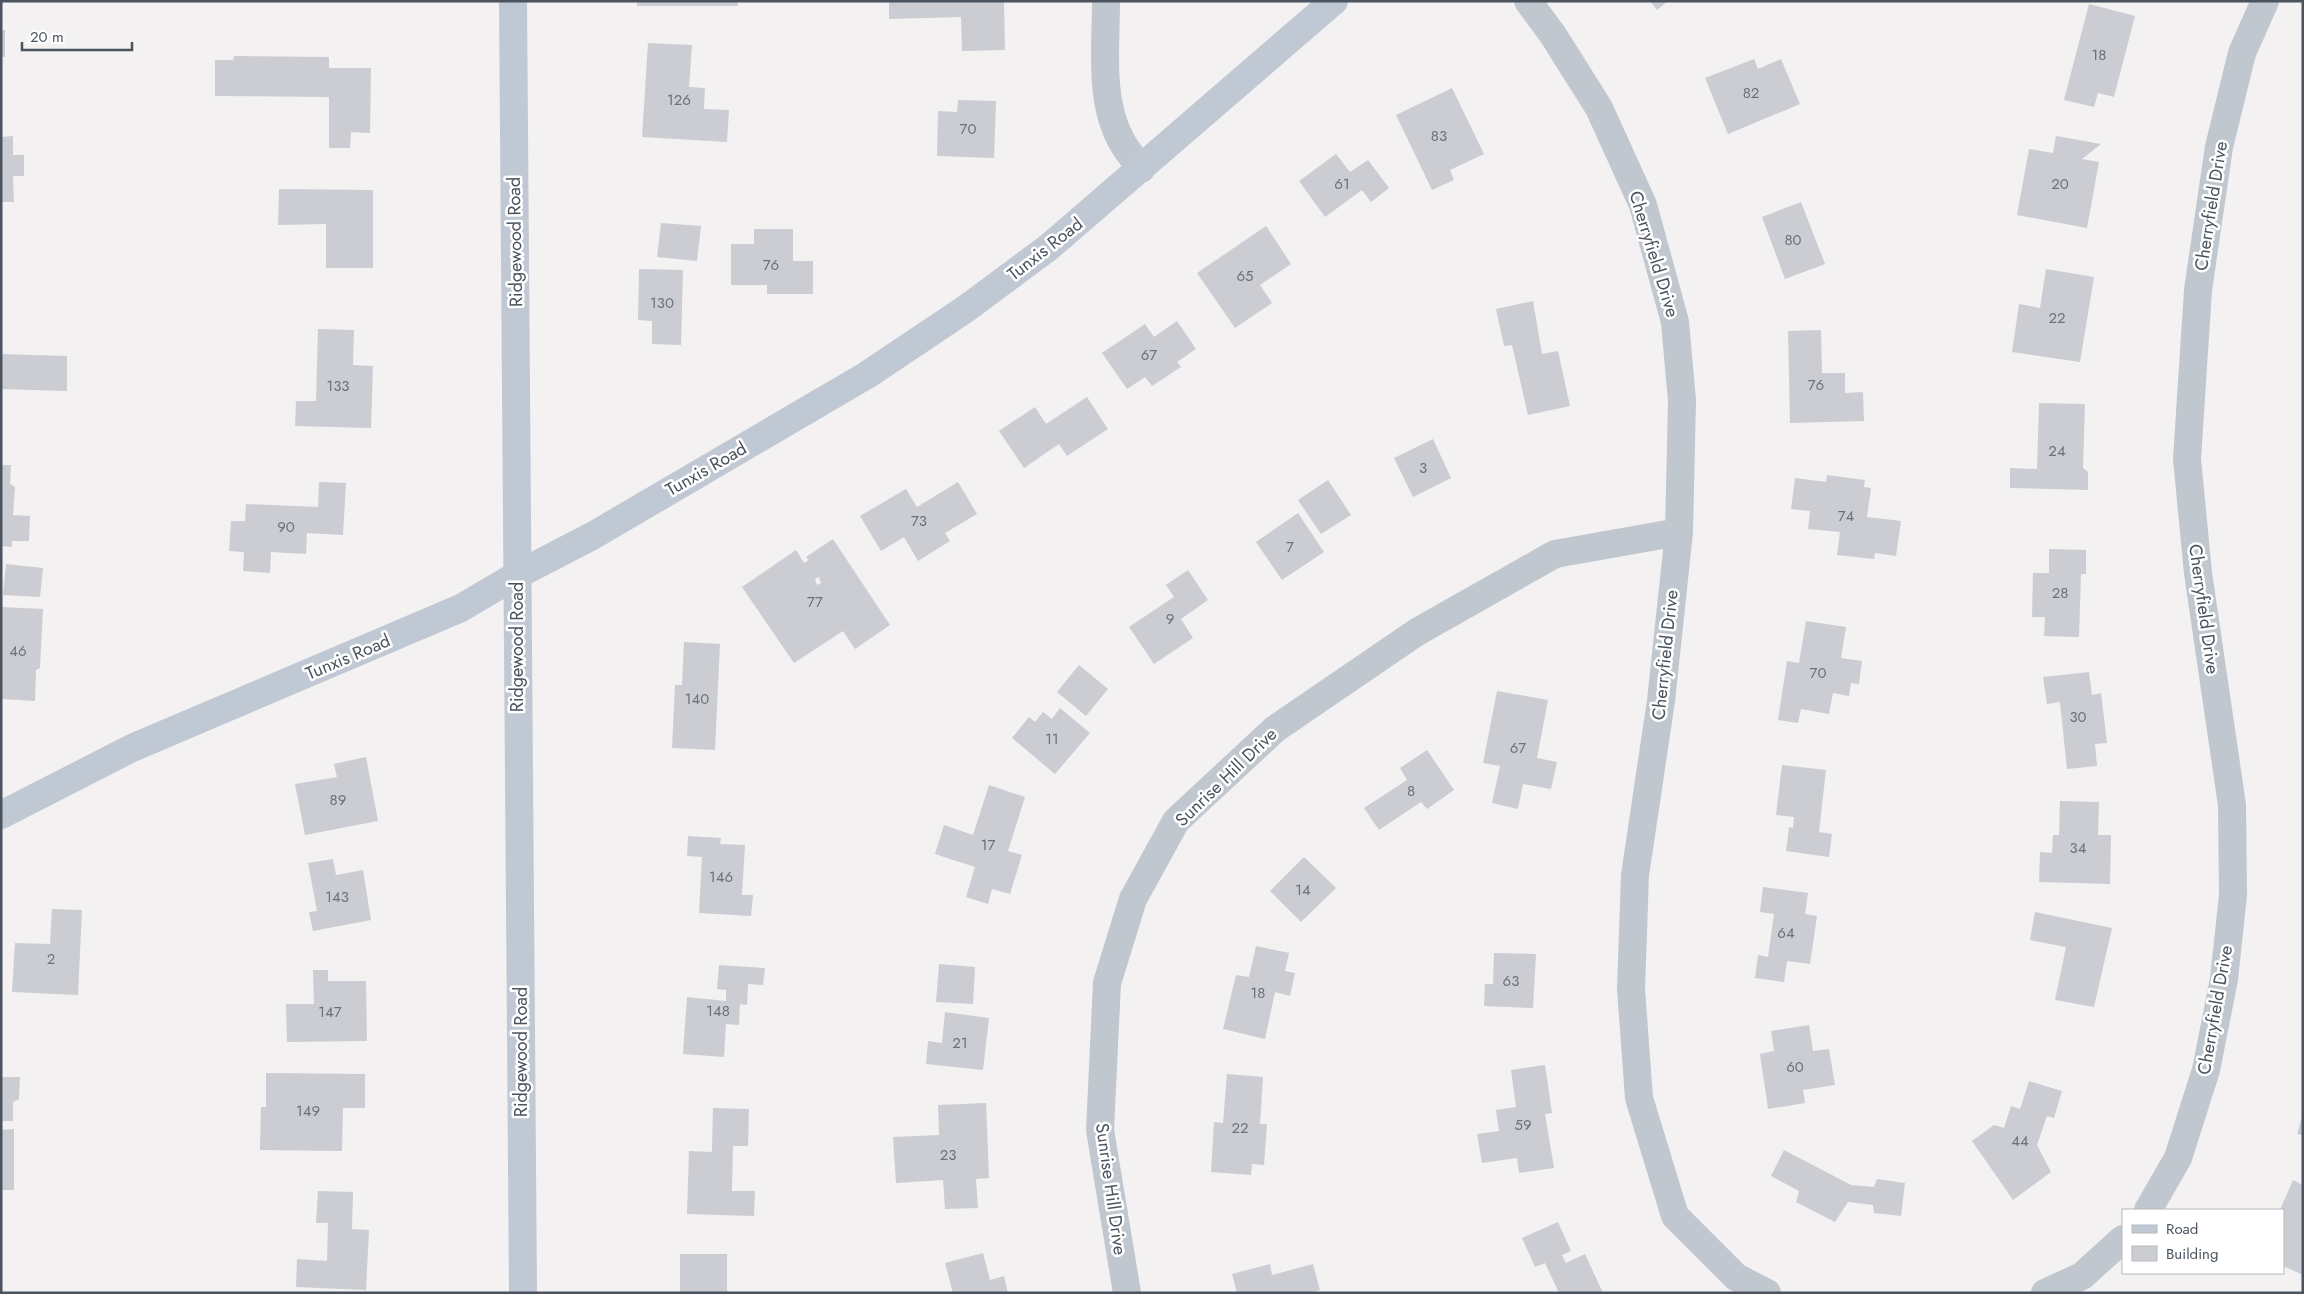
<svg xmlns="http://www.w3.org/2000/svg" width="2304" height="1294" font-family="Jost,sans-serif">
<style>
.building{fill:#cbcdd3;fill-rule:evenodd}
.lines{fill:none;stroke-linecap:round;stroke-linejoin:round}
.street{stroke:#c0c7cf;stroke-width:28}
.secondary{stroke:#c0c8d3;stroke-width:28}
.labels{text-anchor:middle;stroke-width:5;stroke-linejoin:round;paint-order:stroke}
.number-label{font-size:15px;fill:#6a727b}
.street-label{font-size:18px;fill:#4a535e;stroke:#fff}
</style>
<rect width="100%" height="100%" fill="#f3f1f1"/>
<path class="building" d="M637 1H738V6H637Z
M889 1H1004L1005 50 962 51 961 17 889 19Z
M1650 1H1668L1657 10Z
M2089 4 2135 16 2114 97 2098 93 2094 107 2064 100Z
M1 30H5V57H1Z
M648 43 692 45 689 87 705 88 704 109 729 110 727 142 642 137Z
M234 56 329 57V68H371L370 133 351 132 350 148H329V97L215 96V60H233Z
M1754 59 1758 69 1781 59 1800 104 1728 134 1705 78Z
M1452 88 1484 154 1450 170 1454 180 1432 190 1396 115Z
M958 100 996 101 994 158 937 156 938 111 957 112Z
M13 136V155H24V176H13L14 202H1V137Z
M2056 136 2101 144 2082 159 2099 162 2087 228 2017 215 2029 149 2053 153Z
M1336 154 1350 172 1368 160 1389 188 1371 202 1362 190 1325 217 1299 181Z
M279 189 373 190V268H326V224L278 225Z
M1801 202 1825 264 1785 279 1762 217Z
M661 223 701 226 697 261 657 257Z
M1266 226 1291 264 1260 285 1272 303 1235 328 1197 273Z
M754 229H793V261H813V294H767V285H731V244H754Z
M639 269 683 270 681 345 652 344V321L638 320Z
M2046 269 2094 277 2080 362 2012 352 2019 304 2040 308Z
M1533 301 1542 354 1558 351 1570 406 1528 415 1512 345 1504 346 1496 309Z
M1177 321 1196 349 1177 362 1181 367 1152 386 1145 377 1127 389 1102 353 1145 324 1154 337Z
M318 329 354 330 353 365 373 366 371 428 295 426 296 401H316Z
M1821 330 1822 373H1845V393L1863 392 1864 421 1790 423 1788 331Z
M1 354 67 356V391L1 389Z
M1087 397 1108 429 1067 456 1059 444 1024 468 999 431 1035 407 1046 424Z
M2039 403 2085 404 2083 468 2088 472V490L2010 488V468L2037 469Z
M1433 439 1451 478 1413 497 1394 458Z
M1 465H11L10 484 15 487 13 515 30 516 29 541H12V547L1 546Z
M1827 475 1865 480 1864 487 1871 488 1867 517 1901 521 1896 556 1875 553 1874 559 1837 555 1840 532 1808 529 1810 511 1791 509 1795 478 1826 482Z
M1328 480 1351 515 1321 534 1298 500Z
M319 482 346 483 343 535 307 533 306 554 271 552 270 573 243 571 244 552 229 551 231 521H245L246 504 318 507Z
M958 482 977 514 945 533 950 541 918 561 904 537 881 551 860 516 906 489 917 507Z
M1298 513 1324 552 1282 580 1256 542Z
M833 539 890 625 855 649 843 631 794 663 742 587 796 550 804 563 809 560 806 557ZM819 577 821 583 817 585 815 579Z
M2049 549 2086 550V574H2081L2079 637 2044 636 2045 617H2032L2033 573H2049Z
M6 564 43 568 40 597 3 595Z
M1188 570 1208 600 1181 619 1193 638 1154 664 1129 627 1174 597 1166 585Z
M1 607 43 609 40 668 36 670 35 701 1 699Z
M1806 621 1846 627 1841 658 1862 661 1859 684 1851 683 1849 696 1833 693 1829 714 1801 709 1798 723 1778 720 1787 661 1799 663Z
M684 642 720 644 715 750 672 748 675 685H682Z
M1079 665 1108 689 1086 716 1057 692Z
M2089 672 2092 695 2101 693 2107 743 2095 744 2097 766 2067 769 2060 702 2047 704 2043 677Z
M1497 691 1548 700 1537 758 1557 762 1551 789 1523 784 1518 809 1492 803 1500 766 1483 763Z
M1060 708 1090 733 1055 774 1012 738 1029 717 1035 722 1043 712 1052 719Z
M1427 750 1454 790 1427 809 1421 802 1379 830 1364 808 1407 780 1400 768Z
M366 757 378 821 305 835 295 784 337 777 334 764Z
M1782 765 1826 770 1819 832 1832 834 1829 857 1786 851 1789 827 1793 828 1794 817 1776 815Z
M989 785 1025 797 1008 851 1022 855 1010 894 992 889 988 904 966 897 975 867 935 854 944 825 973 835Z
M2060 801 2099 802 2098 835H2111L2110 884 2039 882 2040 852 2052 853 2053 835H2059Z
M688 836 721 838 720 844 745 845 742 895H753L751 916 699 913 702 857 687 856Z
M1304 857 1336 888 1301 922 1270 891Z
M333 859 336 875 363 870 371 920 313 931 309 912 317 911 308 863Z
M1763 887 1808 893 1805 914 1817 916 1810 964 1787 961 1784 982 1755 978 1758 955 1768 957 1774 914 1760 912Z
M52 909 82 910 78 995 12 992 15 943 50 944Z
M2035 912 2112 928 2094 1007 2055 1000 2066 947 2030 940Z
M1256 946 1289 953 1285 971 1295 973 1290 996 1275 992 1265 1039 1223 1029 1236 975 1249 977Z
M1494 953 1536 954 1533 1008 1484 1006 1485 984H1493Z
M939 964 975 967 973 1004 936 1002Z
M719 965 765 968 763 985 748 984 747 1005 740 1004 739 1025 726 1024 724 1057 683 1054 687 997 726 1001V990L717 989Z
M313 970H328V981H366L367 1041 287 1042 286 1004H314Z
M945 1012 989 1018 983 1070 926 1064 928 1041 942 1043Z
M1809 1025 1813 1051 1829 1049 1835 1085 1803 1090 1805 1103 1768 1109 1760 1054 1774 1051 1771 1031Z
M1545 1065 1552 1113 1545 1114 1554 1168 1519 1173 1517 1158 1482 1163 1477 1134 1499 1131 1496 1110 1516 1107 1511 1070Z
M266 1073 365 1074V1108H343L342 1151 260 1150 261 1107H266Z
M1227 1074 1263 1077 1260 1124H1267L1264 1165 1252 1164 1251 1175 1211 1172 1214 1122 1223 1123Z
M1 1077H20L19 1099 13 1102V1121H1Z
M2029 1081 2062 1091 2054 1118 2047 1116 2037 1145 2051 1172 2013 1200 1972 1141 1994 1125 2004 1128 2011 1106 2020 1109Z
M986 1103 989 1178 976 1179 978 1208 945 1209 943 1180 896 1183 893 1137 939 1135 938 1105Z
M713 1108 749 1109 748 1146H733L732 1191H755L754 1216 687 1214 689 1151 712 1152Z
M2303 1113V1135L2297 1134Z
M14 1129V1190H1V1130Z
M1784 1150 1851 1185 1874 1187 1877 1179 1905 1183 1901 1216 1874 1213 1873 1205 1848 1202 1835 1222 1796 1202 1799 1191 1771 1176Z
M2293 1180 2303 1185V1275L2283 1266V1210H2280Z
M318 1191 353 1192 352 1229 369 1230 366 1290 296 1287 297 1259 327 1261 328 1223H316Z
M1558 1222 1571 1251 1562 1255 1566 1263 1585 1254 1603 1293H1559L1545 1263 1535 1267 1522 1238Z
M983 1253 990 1280 1004 1276 1008 1293H953L945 1263Z
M680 1254H727V1290L730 1293H680Z
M1270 1264 1272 1275 1313 1264 1320 1290 1311 1293H1237L1232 1274Z"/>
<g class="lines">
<path class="street" d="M1106 1C1106 45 1099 100 1121 140 1126 150 1134 159 1141 169
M1528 1 1553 35 1599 108 1643 205 1675 322 1682 401 1679 532 1661 701 1635 875 1631 989 1639 1098 1675 1216 1736 1277 1767 1293
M2148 1210 2178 1158 2206 1070 2224 979 2233 895 2232 805 2198 573 2187 459 2198 290 2219 147 2242 53 2265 1
M1127 1293 1100 1130 1107 983 1133 899 1176 821 1275 729 1417 632 1555 554 1679 532
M2045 1293 2082 1276 2123 1239"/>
<path class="secondary" d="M513 1 523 1293
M1 815 132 748 461 608 517 575 594 535 867 375 967 308 1049 247 1334 1"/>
</g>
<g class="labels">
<g class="number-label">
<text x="2099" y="60">18</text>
<text x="1751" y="98">82</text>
<text x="679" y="105">126</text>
<text x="968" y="134">70</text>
<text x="1439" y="141">83</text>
<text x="1342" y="189">61</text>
<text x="2060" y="189">20</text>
<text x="1793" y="245">80</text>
<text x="771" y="270">76</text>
<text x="1245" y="281">65</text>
<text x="662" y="308">130</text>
<text x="2057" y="323">22</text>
<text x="1149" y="360">67</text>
<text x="1816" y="390">76</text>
<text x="338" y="391">133</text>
<text x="2057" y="456">24</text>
<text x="1423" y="473">3</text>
<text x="1846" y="521">74</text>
<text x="919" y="526">73</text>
<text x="286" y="532">90</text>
<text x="1290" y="552">7</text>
<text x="2060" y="598">28</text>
<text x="815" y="607">77</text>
<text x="1170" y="624">9</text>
<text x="18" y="656">46</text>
<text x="1818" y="678">70</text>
<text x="697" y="704">140</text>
<text x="2078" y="722">30</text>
<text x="1052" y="744">11</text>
<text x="1518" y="753">67</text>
<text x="1411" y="796">8</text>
<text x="338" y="805">89</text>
<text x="988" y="850">17</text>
<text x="2078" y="853">34</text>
<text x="721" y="882">146</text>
<text x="1303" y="895">14</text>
<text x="337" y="902">143</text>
<text x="1786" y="938">64</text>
<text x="51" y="964">2</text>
<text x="1511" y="986">63</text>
<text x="1258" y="998">18</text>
<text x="718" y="1016">148</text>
<text x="330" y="1017">147</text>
<text x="960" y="1048">21</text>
<text x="1795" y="1072">60</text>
<text x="308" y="1116">149</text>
<text x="1523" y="1130">59</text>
<text x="1240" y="1133">22</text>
<text x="2020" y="1146">44</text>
<text x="948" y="1160">23</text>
</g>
<g class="street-label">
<text transform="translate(2211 206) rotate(-81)" y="6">Cherryfield Drive</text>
<text transform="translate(515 242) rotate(-91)" y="6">Ridgewood Road</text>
<text transform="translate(1045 249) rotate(-38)" y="6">Tunxis Road</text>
<text transform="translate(1654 254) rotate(73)" y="6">Cherryfield Drive</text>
<text transform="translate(706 469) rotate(-30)" y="6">Tunxis Road</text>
<text transform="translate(2204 609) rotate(82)" y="6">Cherryfield Drive</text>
<text transform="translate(517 647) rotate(-90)" y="6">Ridgewood Road</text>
<text transform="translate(1665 655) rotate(-84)" y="6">Cherryfield Drive</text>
<text transform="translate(348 657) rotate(-23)" y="6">Tunxis Road</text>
<text transform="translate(1226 777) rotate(-44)" y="6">Sunrise Hill Drive</text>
<text transform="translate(2215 1010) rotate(-80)" y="6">Cherryfield Drive</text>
<text transform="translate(521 1052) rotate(-90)" y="6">Ridgewood Road</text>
<text transform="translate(1111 1189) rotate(82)" y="6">Sunrise Hill Drive</text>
</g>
</g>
<rect width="2304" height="1294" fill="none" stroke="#4a535e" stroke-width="5"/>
<rect x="2122" y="1209" width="162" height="65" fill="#ffffff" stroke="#b7babf"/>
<rect x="2132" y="1225" width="25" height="8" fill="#c0c8d3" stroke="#b7babf"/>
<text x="2166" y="1234" font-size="15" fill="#4a535e">Road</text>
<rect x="2132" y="1246" width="25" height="15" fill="#cbcdd3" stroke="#b7babf"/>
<text x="2166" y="1259" font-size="15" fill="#4a535e">Building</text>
<path d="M22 42v8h110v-8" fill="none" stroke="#4a535e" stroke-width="2.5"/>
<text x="30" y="42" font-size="15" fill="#4a535e" stroke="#ffffff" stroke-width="4" paint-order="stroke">20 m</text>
</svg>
